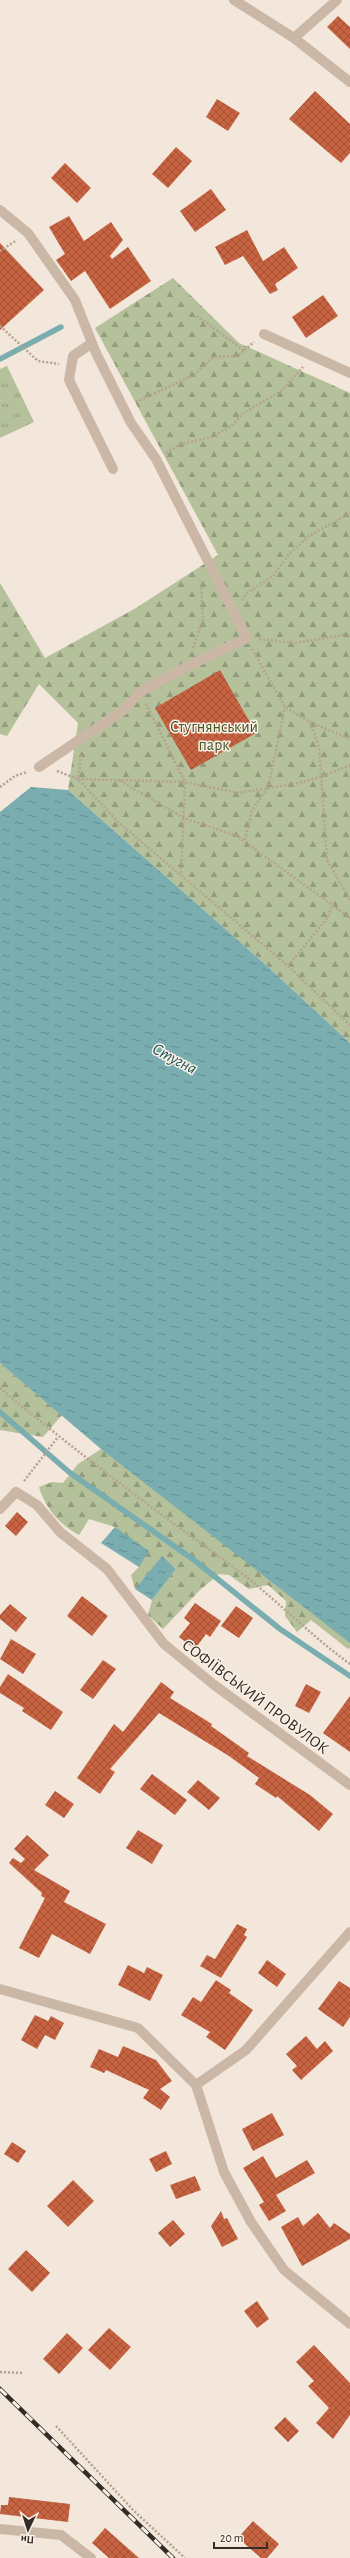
<svg xmlns="http://www.w3.org/2000/svg" width="350" height="2558" font-family="'Alegreya Sans',sans-serif">
<style>
.forest{fill:url(#forest-firs)}
.park{fill:url(#park-tufts)}
.water{fill:url(#water-ripples)}
.lines{fill:none;stroke-linecap:round;stroke-linejoin:round}
.stream{stroke:#79adb0;stroke-width:5.5}
.building{fill:url(#building-cross-hatch)}
.path{stroke:#b6a190;stroke-width:2.5;stroke-dasharray:2 2;stroke-linecap:butt}
.minor{stroke:#cab7a6;stroke-width:10}
.rail-casing{stroke:#362c27;stroke-width:4.5}
.rail{stroke:#faf1e7;stroke-width:3;stroke-dasharray:9;stroke-linecap:butt}
.labels{text-anchor:middle;stroke-width:3;stroke-linejoin:round;paint-order:stroke}
.park-label{font-size:16px;fill:#45552a;stroke:#faf1e7}
.street-label{font-size:16px;fill:#362c27;stroke:#faf1e7}
.water-label{font-size:17px;font-style:italic;fill:#1c5458;stroke:#faf1e7}
</style>
<defs>
<pattern id="forest-firs" width="22" height="20" patternUnits="userSpaceOnUse"><rect width="22" height="20" fill="#b4c19a"/><path d="M5 1l3.5 6h-7zM16 11l3.5 6h-7z" fill="#939d7e"/></pattern>
<pattern id="park-tufts" width="24" height="20" patternUnits="userSpaceOnUse"><rect width="24" height="20" fill="#b4c19a"/><path d="M3 7l-1-3M5 7V3M7 7l1-3M15 17l-1-3M17 17v-4M19 17l1-3" fill="none" stroke="#939d7e"/></pattern>
<pattern id="water-ripples" width="26" height="14" patternUnits="userSpaceOnUse"><rect width="26" height="14" fill="#79adb0"/><path d="M2 4q2-2 4 0t4 0M15 11q2-2 4 0t4 0" fill="none" stroke="#648d8f"/></pattern>
<pattern id="building-cross-hatch" width="8" height="8" patternUnits="userSpaceOnUse"><rect width="8" height="8" fill="#c86342"/><path d="M0 0l8 8M0 8l8-8" fill="none" stroke="#a35237"/></pattern>
</defs>
<rect width="100%" height="100%" fill="#f2e7da"/>
<path class="forest" d="M173 278 239 343 350 393V1043L267 966 68 790 78 723 39 684 7 736 0 734V583L45 658 136 608 218 555 95 328Z
M0 1363 62 1415 43 1437 0 1430Z
M101 1449 202 1501 350 1617V1648L348 1649 311 1620 297 1632 285 1616 286 1601 268 1585 249 1589 229 1575 219 1574 200 1590 163 1629 148 1615 152 1600 176 1569 162 1557 135 1589 131 1575 139 1567 115 1527 89 1519 79 1535C60 1525 45 1508 39 1487L52 1482 63 1483 78 1464Z"/>
<path class="park" d="M7 366 34 422 0 438V369Z"/>
<path class="water" d="M31 787 68 790 267 966 350 1043V1643L101 1449 0 1363V812Z
M115 1527 149 1551 139 1567 101 1543Z
M162 1556 176 1569 152 1600 135 1589Z"/>
<g class="lines">
<path class="stream" d="M0 359 61 327
M0 1412 69 1472 194 1560 280 1629 350 1676"/>
</g>
<path class="building" d="M338 16 350 27V49L327 27Z
M315 91 350 124V153L341 163 289 119Z
M217 99 240 113 228 131 206 117Z
M176 147 192 161 168 188 152 174Z
M65 163 91 188 77 203 51 178Z
M211 189 226 210 195 232 180 211Z
M69 216 84 241 111 222 123 240 110 256 112 259 128 247 151 281 110 309 85 271 71 281 56 260 65 254 49 227Z
M247 230 263 261 284 247 298 268 275 284 278 290 270 294 243 256 225 265 215 247Z
M0 243 44 290 0 330Z
M323 295 338 316 306 338 292 317Z
M220 670 256 733 191 770 155 708Z
M17 1512 28 1522 16 1536 5 1526Z
M82 1596 108 1616 92 1636 67 1616Z
M195 1603 221 1621 210 1637 206 1634 195 1649 179 1637 190 1623 184 1618Z
M10 1604 27 1618 16 1632 0 1619V1615Z
M236 1606 253 1618 239 1638 221 1626Z
M11 1639 36 1654 23 1674 0 1659Z
M103 1660 116 1669 93 1699 80 1690Z
M8 1674 63 1712 51 1730 22 1711 24 1708 0 1693V1687Z
M161 1682 174 1692 170 1698 212 1724 211 1726 249 1753 247 1756 310 1795 333 1814 319 1831 277 1796 276 1798 255 1784 259 1778 229 1756 159 1713 110 1769 115 1772 100 1794 77 1778 114 1724 123 1732Z
M306 1684 321 1692 309 1713 295 1706Z
M350 1696V1752L323 1733Z
M152 1774 187 1800 175 1815 140 1789Z
M198 1780 220 1798 209 1810 187 1792Z
M55 1791 74 1804 64 1818 45 1805Z
M138 1830 163 1845 152 1864 126 1848Z
M27 1835 49 1855 34 1870 70 1891 64 1902 106 1924 90 1954 52 1934 39 1958 19 1948 45 1898 41 1896 42 1893 9 1863 13 1858 21 1863 25 1859 14 1849Z
M237 1924 247 1929 244 1935 247 1937 221 1978 200 1966 207 1955 215 1959Z
M267 1960 286 1974 277 1987 258 1973Z
M128 1965 144 1973 147 1967 163 1975 150 2001 118 1985Z
M216 1980 231 1990 229 1993 253 2010 225 2050 206 2037 210 2032 181 2015 193 1997 201 2002Z
M339 1981 350 1988V2017L343 2027 318 2009Z
M35 2015 48 2021 51 2016 64 2023 55 2040 45 2035 37 2049 21 2040Z
M306 2036 317 2049 325 2041 333 2051 301 2080 292 2070 297 2066 286 2054Z
M123 2046 156 2060 172 2081 160 2089 170 2097 161 2110 143 2098 149 2090 106 2070 104 2073 90 2067 99 2049 118 2057Z
M272 2113 284 2135 253 2151 242 2129Z
M12 2142 26 2151 18 2163 4 2154Z
M166 2151 172 2164 156 2172 149 2159Z
M263 2156 276 2178 307 2160 315 2173 276 2195 286 2211 269 2221 259 2205 264 2202 243 2168Z
M195 2176 201 2190 176 2199 170 2185Z
M73 2180 94 2201 68 2227 47 2206Z
M221 2211 224 2219 227 2218 238 2239 222 2247 211 2226Z
M318 2213 330 2228 334 2223 350 2234V2239L302 2266 281 2227 298 2217 303 2226Z
M173 2220 185 2234 170 2247 158 2233Z
M26 2250 50 2273 32 2292 8 2269Z
M257 2301 269 2319 257 2328 244 2311Z
M109 2328 131 2347 110 2370 88 2350Z
M67 2333 83 2348 59 2374 43 2359Z
M314 2345 350 2383V2415L333 2439 316 2423 329 2408 308 2386 314 2381 296 2362Z
M285 2417 299 2431 288 2442 274 2428Z
M9 2497 70 2504 68 2522 0 2514 1 2505H8Z
M253 2521 279 2544 267 2558H261L238 2538Z
M105 2528 139 2558H109L92 2543Z"/>
<g class="lines">
<path class="path" d="M0 251 17 240
M197 316 245 351
M0 326 38 361 59 364
M136 402 194 375 213 357 238 356 254 342
M166 453 181 444 211 437 232 426 242 414 281 391 303 367
M242 600 246 594 274 575 289 554 309 536 350 513
M259 639 295 643 350 634
M193 648 203 620 201 581
M252 649 285 707 310 722 319 747 327 860 350 900
M146 704 185 782 181 874
M310 722 350 739
M81 755 78 779 185 782 238 793 294 784 321 777 350 765
M57 771 78 779 118 822 288 966 350 1025
M120 781 184 818 237 836 350 918
M0 787 15 776 27 772
M245 840 252 810 268 788 285 707
M288 966 328 917 332 905
M0 1388C76 1452 156 1511 236 1569 276 1599 310 1635 350 1664
M24 1481 58 1437
M0 2372 23 2373
M56 2426 134 2511 185 2558"/>
<path class="minor" d="M234 0 294 38 350 82
M294 38 337 0
M0 210 28 233 75 300 96 353 131 423 156 459 247 638 186 667 140 692 125 709 39 767
M264 334 350 373
M92 343 73 356 69 380 113 469
M0 1509 16 1492 37 1505 60 1532 107 1569 164 1644 213 1684 350 1785
M0 1989 138 2028 196 2085 224 2172 251 2222 284 2270 350 2324
M196 2085 246 2050 350 1932
M0 2529 61 2535 91 2558"/>
<defs>
<path id="rail" d="M0 2389 173 2558"/>
</defs>
<use href="#rail" class="rail-casing"/>
<use href="#rail" class="rail"/>
</g>
<g class="labels">
<g class="park-label">
<text x="214" y="732">Стугнянський<tspan x="214" dy="18">парк</tspan></text>
</g>
<g class="street-label">
<text transform="translate(256 1696) rotate(37)" y="6">СОФІЇВСЬКИЙ ПРОВУЛОК</text>
</g>
<g class="water-label">
<text transform="translate(175 1058) rotate(28)" y="6">Стугна</text>
</g>
</g>
<g transform="translate(28 2530) rotate(184)" stroke="#faf1e7" stroke-width="3" paint-order="stroke">
<path d="M0-3L7 15L0 10L-7 15Z" fill="#362c27"/>
<text y="-6" font-size="11" font-weight="bold" text-anchor="middle" fill="#362c27">Пн</text>
</g>
<path d="M214 2542v6h53v-6" fill="none" stroke="#362c27" stroke-width="2"/>
<text x="220" y="2542" font-size="12" fill="#362c27" stroke="#faf1e7" stroke-width="3" paint-order="stroke">20 m</text>
</svg>
